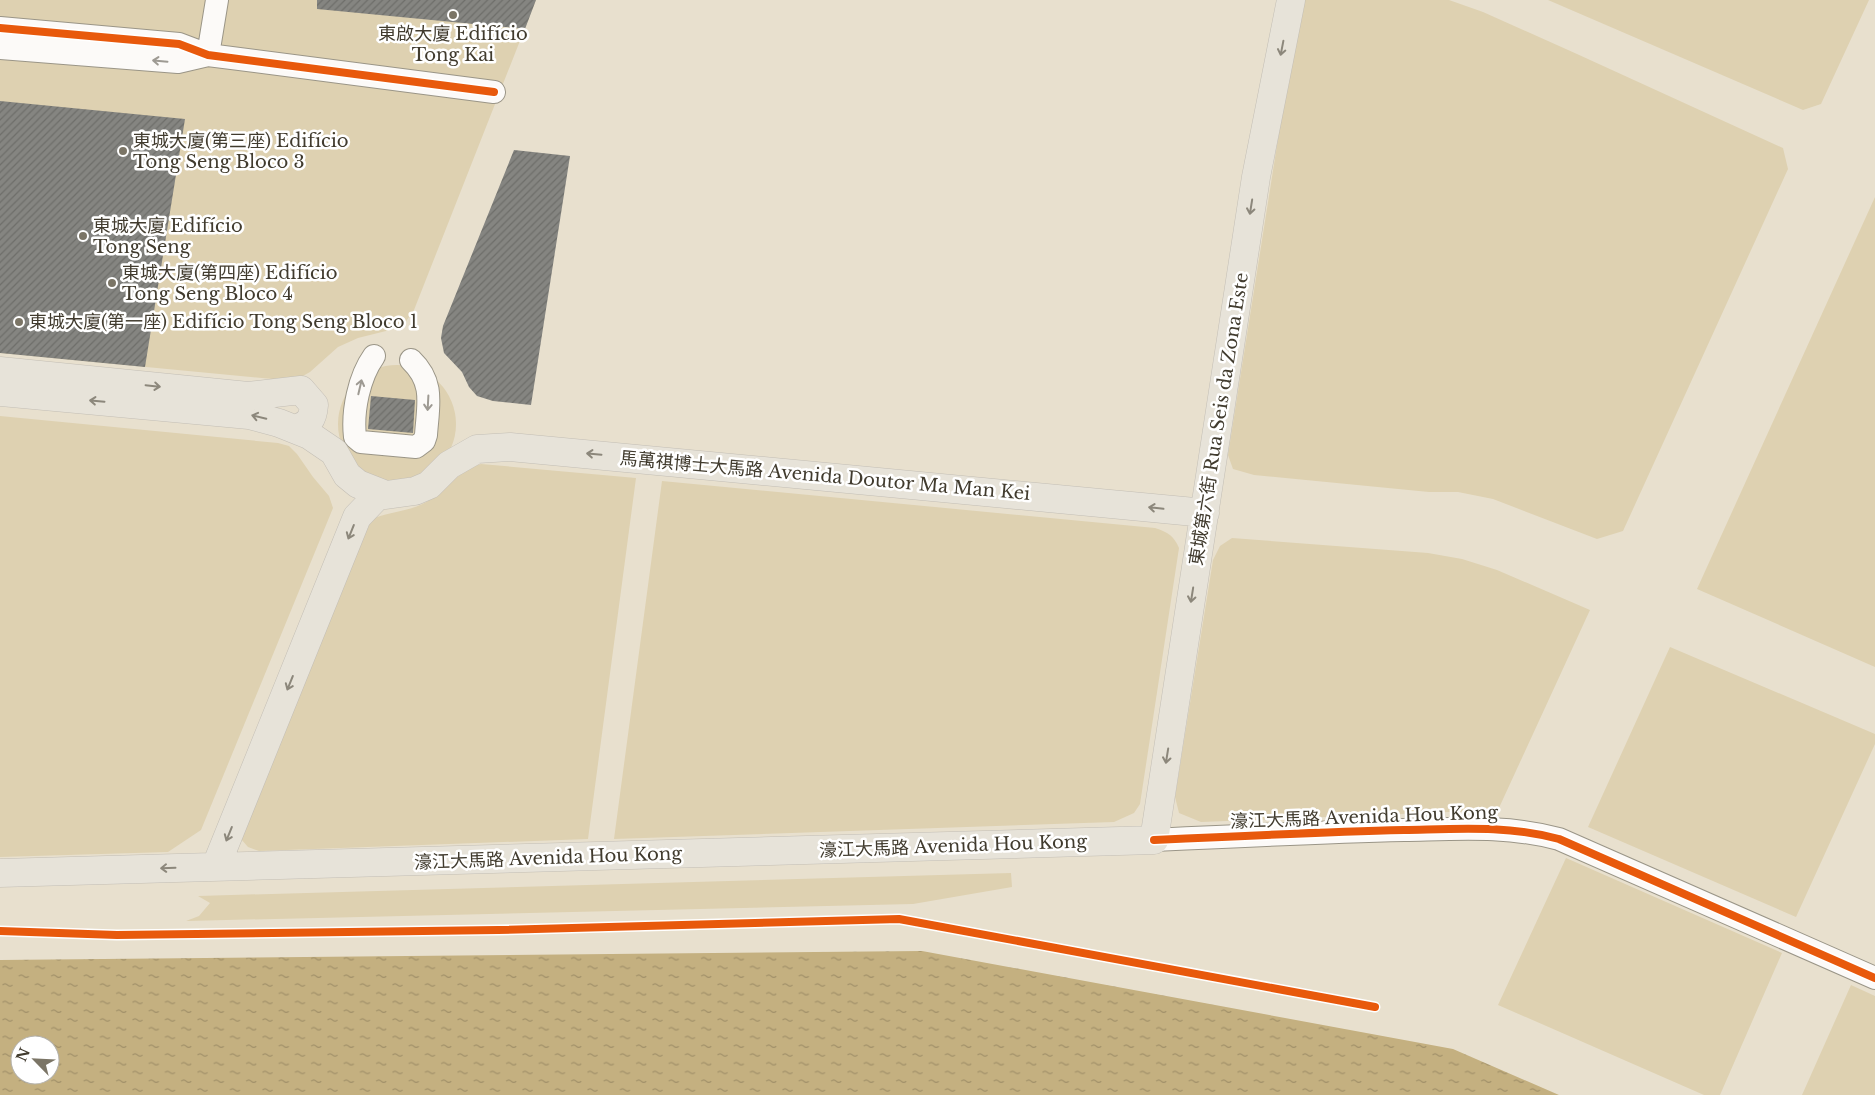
<svg xmlns="http://www.w3.org/2000/svg" width="1875" height="1095" font-family="'Libre Baskerville','Noto Sans SC',serif">
<style>
.grass{fill:#ded1b1}
.water{fill:url(#water-ripples);fill-rule:evenodd}
.building{fill:url(#building-hatch)}
.lines{fill:none;stroke-linecap:round;stroke-linejoin:round}
.minor-casing{stroke:#9a9587;stroke-width:24}
.major-casing{stroke:#c3beb5;stroke-width:29}
.minor{stroke:#fcfaf8;stroke-width:22}
.major{stroke:#e7e3d9;stroke-width:28}
.cycleway-casing{stroke:#fff;stroke-width:11}
.cycleway{stroke:#e8590c;stroke-width:8}
.oneway{stroke:#8c877b}
.oneway2{stroke:#9e9a93}
.poi-dot{fill:#7b7566;stroke:#fff;stroke-width:2}
.labels{text-anchor:middle;stroke-width:5;stroke-linejoin:round;paint-order:stroke}
.poi-label{font-size:18px;fill:#413b2e;stroke:#fff;text-anchor:start}
.street-label{font-size:18px;fill:#413b2e;stroke:#fff}
</style>
<defs>
<pattern id="water-ripples" width="26" height="14" patternUnits="userSpaceOnUse" patternTransform="scale(1.25)"><rect width="26" height="14" fill="#c4b080"/><path d="M2 4q2-2 4 0t4 0M15 11q2-2 4 0t4 0" fill="none" stroke="#a19069"/></pattern>
<pattern id="building-hatch" width="6" height="6" patternUnits="userSpaceOnUse" patternTransform="scale(1.25)"><rect width="6" height="6" fill="#858581"/><path d="M-1 1l2-2M0 6l6-6M5 7l2-2" fill="none" stroke="#6e6e6a"/></pattern>
</defs>
<rect width="100%" height="100%" fill="#e8e0ce"/>
<path class="grass" d="M0 0H536L414 310 402 327 358 338 338 347 310 372 294 381 0 353Z
M1300 0H1449L1483 12 1577 54 1783 148 1788 169 1623 531 1597 539 1493 499 1458 492H1429L1254 475 1233 469 1228 455Z
M1548 0H1869L1821 104 1803 110Z
M1875 197V667L1697 589Z
M338 424a59 59 0 1 1 118 0a59 59 0 1 1-118 0Z
M0 416 278 443 289 446 297 454 313 477 329 496 333 508 201 830 168 852 0 857Z
M481 464 636 478 588 839 259 851 248 847 241 839 370 520C389 511 410 512 428 501 448 489 458 470 481 464Z
M662 481 1155 528C1168 532 1174 536 1179 548L1140 804 1134 813 1114 822 614 839Z
M1232 538 1428 553 1462 559 1497 570 1590 610 1498 810 1201 822 1179 813 1175 797 1213 560 1220 546Z
M1670 647 1875 734V744L1796 917 1588 827Z
M1566 858 1782 953 1720 1095H1704L1498 1005Z
M1011 873 1012 887 913 904 186 921 199 916 210 903 198 896Z
M1851 985 1875 996V1095H1802Z"/>
<path class="water" d="M922 951 1453 1049 1559 1095H0V960ZM20 1045H50V1075H20Z"/>
<path class="building" d="M317 0H536L525 29 317 9Z
M0 101 185 119 145 367 0 353Z
M514 150 570 156 531 405 493 401 477 396 469 387 462 372 444 353 441 338 443 326Z
M371 396 415 400 413 433 368 429Z"/>
<g class="lines">
<defs>
<path id="minor" d="M0 28 179 44 208 55 494 92
M0 48 178 62 208 55
M208 55 217 0
M374 356C359 377 352 411 355 437L361 442 416 447 424 441 426 435C428 405 435 383 411 360
M1154 840C1237 836 1321 832 1404 830 1457 829 1508 825 1559 839L1875 978"/>
<path id="major" d="M0 371 248 396 301 390 314 405C313 419 309 424 296 429
M0 392 249 415 279 423 309 435 334 452 347 475 358 484 386 495 415 491 429 485 449 465 477 449 510 447 1205 513
M216 866 357 517 379 494
M0 873 1154 840 1256 177 1291 0"/>
</defs>
<use href="#minor" class="minor-casing"/>
<use href="#major" class="major-casing"/>
<use href="#minor" class="minor"/>
<use href="#major" class="major"/>
<defs>
<path id="cycleway" d="M0 28 179 44 208 55 494 92
M1154 840C1237 836 1321 832 1404 830 1457 829 1508 825 1559 839L1875 978
M0 931 117 935 498 930 899 919 1375 1007"/>
</defs>
<use href="#cycleway" class="cycleway-casing"/>
<use href="#cycleway" class="cycleway"/>
</g>
<defs><path id="oneway-shaft" d="M-6 0H5M1.5-3L5.5 0L1.5 3" fill="none" stroke-width="1.6" stroke-linecap="round" stroke-linejoin="round" transform="scale(1.25)"/></defs>
<g class="oneway">
<use href="#oneway-shaft" transform="translate(1282 48) rotate(101)"/>
<use href="#oneway-shaft" transform="translate(1251 207) rotate(99)"/>
<use href="#oneway-shaft" transform="translate(153 386) rotate(6)"/>
<use href="#oneway-shaft" transform="translate(97 401) rotate(-175)"/>
<use href="#oneway-shaft" transform="translate(259 417) rotate(-166)"/>
<use href="#oneway-shaft" transform="translate(594 454) rotate(-175)"/>
<use href="#oneway-shaft" transform="translate(1156 508) rotate(-174)"/>
<use href="#oneway-shaft" transform="translate(351 532) rotate(112)"/>
<use href="#oneway-shaft" transform="translate(1192 595) rotate(99)"/>
<use href="#oneway-shaft" transform="translate(290 683) rotate(112)"/>
<use href="#oneway-shaft" transform="translate(1167 756) rotate(99)"/>
<use href="#oneway-shaft" transform="translate(229 834) rotate(112)"/>
<use href="#oneway-shaft" transform="translate(168 868) rotate(178)"/>
</g>
<g class="oneway2">
<use href="#oneway-shaft" transform="translate(160 61) rotate(-175)"/>
<use href="#oneway-shaft" transform="translate(360 387) rotate(-77)"/>
<use href="#oneway-shaft" transform="translate(428 403) rotate(93)"/>
</g>
<g class="poi-dot">
<circle cx="453" cy="15" r="5"/>
<circle cx="123" cy="151" r="5"/>
<circle cx="83" cy="236" r="5"/>
<circle cx="112" cy="283" r="5"/>
<circle cx="19" cy="322" r="5"/>
</g>
<g class="labels">
<g class="poi-label">
<text x="453" y="40" text-anchor="middle">東啟大廈 Edifício<tspan x="453" dy="21">Tong Kai</tspan></text>
<text x="133" y="147">東城大廈(第三座) Edifício<tspan x="133" dy="21">Tong Seng Bloco 3</tspan></text>
<text x="93" y="232">東城大廈 Edifício<tspan x="93" dy="21">Tong Seng</tspan></text>
<text x="122" y="279">東城大廈(第四座) Edifício<tspan x="122" dy="21">Tong Seng Bloco 4</tspan></text>
<text x="29" y="328">東城大廈(第一座) Edifício Tong Seng Bloco 1</text>
</g>
<g class="street-label">
<text transform="translate(1219 419) rotate(-81)" y="6">東城第六街 Rua Seis da Zona Este</text>
<text transform="translate(825 476) rotate(5)" y="6">馬萬祺博士大馬路 Avenida Doutor Ma Man Kei</text>
<text transform="translate(1364 817) rotate(-2)" y="6">濠江大馬路 Avenida Hou Kong</text>
<text transform="translate(953 846) rotate(-2)" y="6">濠江大馬路 Avenida Hou Kong</text>
<text transform="translate(548 858) rotate(-2)" y="6">濠江大馬路 Avenida Hou Kong</text>
</g>
</g>
<g transform="translate(35 1060) rotate(294)"><circle r="24" fill="#ffffff" stroke="#b3b1ab"/>
<path d="M0-4L9 19L0 12L-9 19Z" fill="#7b7566"/>
<text y="-8" font-size="14" font-weight="bold" text-anchor="middle" fill="#413b2e">N</text>
</g>
</svg>
